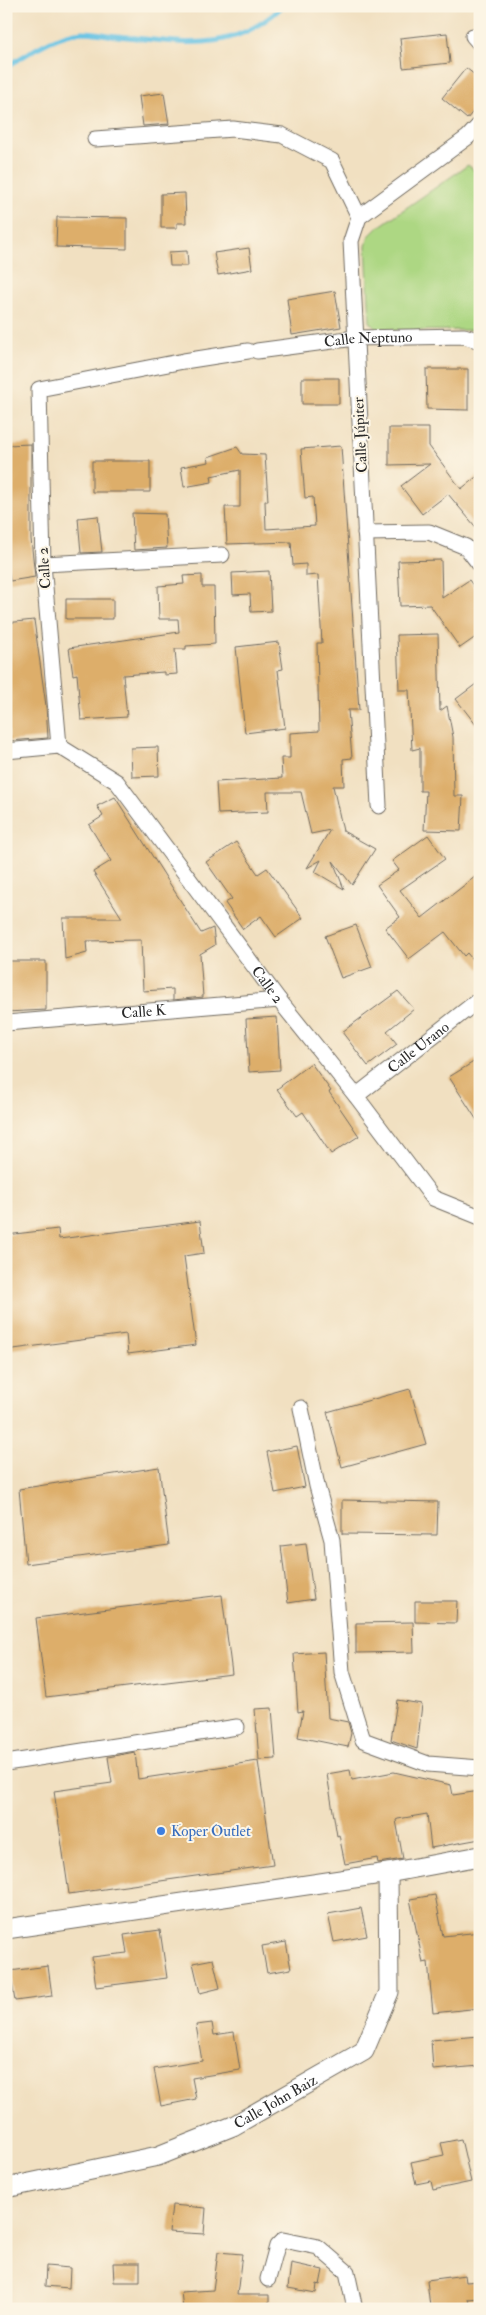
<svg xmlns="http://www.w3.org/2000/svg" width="486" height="2315" font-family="'IM FELL Double Pica',serif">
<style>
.green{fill:#add783;stroke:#6c8157}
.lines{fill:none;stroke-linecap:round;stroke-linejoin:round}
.stream{stroke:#66c3e4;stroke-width:5}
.building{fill:#ddae6b}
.minor-casing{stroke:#706a60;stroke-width:17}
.tertiary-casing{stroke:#706a60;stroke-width:21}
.minor{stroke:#fff;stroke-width:15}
.tertiary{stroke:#fff;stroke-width:19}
.shop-dot{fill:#3f7fe0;stroke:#fcf5e5;stroke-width:2}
.labels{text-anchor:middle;stroke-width:4;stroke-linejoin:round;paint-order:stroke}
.street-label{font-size:15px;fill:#2b2b2b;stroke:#fcf5e5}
.shop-label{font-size:15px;fill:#366cbe;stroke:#fcf5e5;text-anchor:start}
</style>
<rect width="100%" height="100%" fill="#fcf5e5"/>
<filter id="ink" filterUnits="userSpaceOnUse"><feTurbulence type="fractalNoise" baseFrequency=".02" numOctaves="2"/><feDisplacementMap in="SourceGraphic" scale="10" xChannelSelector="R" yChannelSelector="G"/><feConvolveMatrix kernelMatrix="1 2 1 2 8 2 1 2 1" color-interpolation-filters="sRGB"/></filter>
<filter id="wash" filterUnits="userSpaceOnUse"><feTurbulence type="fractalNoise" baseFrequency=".0096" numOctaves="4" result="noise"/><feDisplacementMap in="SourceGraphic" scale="20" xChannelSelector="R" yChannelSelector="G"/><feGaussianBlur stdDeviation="1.12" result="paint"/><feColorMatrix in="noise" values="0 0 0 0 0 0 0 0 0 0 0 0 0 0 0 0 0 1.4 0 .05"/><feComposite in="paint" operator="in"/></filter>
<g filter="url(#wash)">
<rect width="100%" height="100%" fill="#f1e0c1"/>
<path class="green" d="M468 165 480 175V330L379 331 370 322 366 246 369 236 377 228Z"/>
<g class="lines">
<path class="stream" d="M6 67C30 53 55 34 83 32 94 32 106 35 117 36 182 42 230 56 283 6"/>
</g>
<g id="blocks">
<path class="building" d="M447 33 450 63 403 68 400 38Z
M466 68 480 79V103L467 119 442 98Z
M164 93 169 124 143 126 139 96Z
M185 193 186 223H177V228H161V194Z
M57 217 127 218V249L56 247Z
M249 248 252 269 218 275 214 253Z
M187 251 188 266H170L169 252Z
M335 291 341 327 292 335 287 299Z
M426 369H468V410L427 409Z
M302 378H339V404H302Z
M389 428H429V446L461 489 480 474V532L448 494 422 514 401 486 430 464 389 465Z
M31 444V539L35 577 10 581 6 556V445Z
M341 446 359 710H348L352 758 343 759 344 786H333L343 831 375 849 352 885 333 861 344 889 315 872 321 860 307 868 330 830 311 834 301 792H267L268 812 218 814 216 782 282 778 281 758H290V733L319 731 317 643H322L318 575 306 576V564L293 565 291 542 227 544 225 507H240V470L211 476 212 482 184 487 181 467 209 462 208 457 237 447 242 454 265 455 268 501H265L266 529 315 526 313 497 305 498 301 449Z
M92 461H150V492H92Z
M132 513 165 514 167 548 134 550Z
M98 516 102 552 81 553 78 518Z
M441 560 442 598 469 580 480 595V634L460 648 430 605 400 606 398 561Z
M269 571 271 611 251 612 250 594 233 595 232 573Z
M202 575V587H214L215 644 186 646V649H175L177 674 164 675V672L123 675 127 717 81 720 77 674 73 675 69 648 179 632 178 619H159L158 586 184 584 183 576Z
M66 599H113V619H66Z
M34 620 46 706 48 738 9 741 6 623Z
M438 634 440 711 447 706 453 737 454 796H463L461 831 424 830 426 791H420V748L412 750 409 690H399L397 635Z
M279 642 283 669 278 670 285 728 245 733 236 647Z
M480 681V730L456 699Z
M158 747 159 776 132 777 131 748Z
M115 797 201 933 213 928 215 945 200 954 203 997 173 1000V989L143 991 141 940 86 941 87 953 65 959 63 918H122L93 872 111 861 89 825 103 816 97 806Z
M428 835 445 859 400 890 422 918 480 873V969L467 953 464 956 445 932 409 959 385 928 400 917 377 885 399 870 392 861Z
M236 842 258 874 267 868 303 918 276 937 261 916 243 929 225 903 232 899 206 862Z
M356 925 372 967 341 978 325 936Z
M6 961H46V1010L6 1012Z
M398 991 414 1009 387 1031 397 1044 368 1066 342 1032Z
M277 1017 280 1070 249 1072 246 1019Z
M480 1058V1125L449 1077Z
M311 1063 331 1091 329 1092 359 1136 331 1154 303 1112 297 1116 277 1089Z
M200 1221 204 1253 184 1256 196 1345 128 1354 126 1334 6 1350V1235L58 1229 59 1239Z
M410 1389 426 1444 342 1467 327 1412Z
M297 1446 305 1487 275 1493 267 1452Z
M159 1467 169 1545 26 1564 19 1489Z
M342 1500 438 1502 437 1535 342 1534Z
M306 1543 314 1599 288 1603 281 1546Z
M222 1595 232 1674 46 1697 36 1618Z
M415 1601H457L456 1623 415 1622Z
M413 1622 414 1652 356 1653V1623Z
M324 1652 328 1718 348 1722 351 1733 348 1747 298 1737 303 1711 298 1712 294 1654Z
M397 1700 422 1704 417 1749 391 1740Z
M272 1708 276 1759 259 1760 255 1709Z
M135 1752 138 1779 258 1761 273 1865 69 1894 54 1791 112 1783 108 1757Z
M350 1770 352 1780 394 1772 451 1785 453 1795 480 1791V1839L431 1848 427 1814 398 1819 396 1820 403 1859 378 1863 377 1858 345 1864 339 1835 337 1836 327 1774Z
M435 1895 443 1936 480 1932V1954H476L480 2008 433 2013 428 1962 423 1963 410 1899Z
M361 1908 367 1936 334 1942 328 1914Z
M160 1930 167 1978 96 1987 92 1957 127 1953 124 1935Z
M286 1942 291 1969 267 1973 262 1946Z
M213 1959 220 1988 200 1993 193 1963Z
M48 1966 52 1996 15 2001 10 1971Z
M212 2023 214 2035 234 2032 240 2070 192 2078 196 2099 161 2106 154 2069 202 2061 196 2025Z
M480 2036V2066L433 2070 431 2040Z
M461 2139 471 2182 433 2190 431 2181 416 2184 411 2162 444 2155 441 2143Z
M172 2205 206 2208 204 2234 169 2232Z
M218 2252 242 2254 237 2295H269V2309H183L181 2292 213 2290Z
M113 2263H140V2282H114Z
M291 2263 323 2270 320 2285 317 2284 316 2293 288 2288Z
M46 2266 70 2268 69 2288 45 2286Z
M465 2275 466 2282 480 2281V2298L468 2299 469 2304 437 2309V2307H430L427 2280Z"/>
</g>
</g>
<g filter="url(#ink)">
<use href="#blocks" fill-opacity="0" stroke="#706a60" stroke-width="1"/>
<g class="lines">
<defs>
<g id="minor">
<path d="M473 36 480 44"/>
<path d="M95 139 233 129 282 135 332 161 359 217"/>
<path id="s1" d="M257 351 355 338 464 336 480 341"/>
<path d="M365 533 429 532 466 547 480 565"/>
<path d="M43 564 222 555"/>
<path d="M59 746 43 564 39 389 184 361 248 351"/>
<path id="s2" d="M6 751 59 746 117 782 279 1000 356 1096 433 1198 480 1217"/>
<path d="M379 806 351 241 359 217 468 137 480 124"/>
<path id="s3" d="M6 1023 279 1000"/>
<path id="s4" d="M356 1096 480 999"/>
<path d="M301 1408 317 1486 332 1540 342 1672 363 1740 428 1764 480 1768"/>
<path d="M6 1763 237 1727"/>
<path d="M268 2279 277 2246 283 2240 318 2247 347 2272 355 2309"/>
</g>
<g id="tertiary">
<path d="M6 1929 388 1873 480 1856"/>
<path id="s5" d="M6 2188 158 2156 233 2126 364 2051 389 1992 388 1873"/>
</g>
</defs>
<use href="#minor" class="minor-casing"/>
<use href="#tertiary" class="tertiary-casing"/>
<use href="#minor" class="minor"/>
<use href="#tertiary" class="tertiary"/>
</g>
</g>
<circle class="shop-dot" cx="161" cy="1831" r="5"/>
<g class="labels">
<g class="street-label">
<text dy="5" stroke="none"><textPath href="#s1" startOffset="112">Calle Neptuno</textPath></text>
<text transform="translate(360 435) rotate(-93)" y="5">Calle Júpiter</text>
<text transform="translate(44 568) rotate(-94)" y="5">Calle 2</text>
<text dy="5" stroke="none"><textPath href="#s2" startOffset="374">Calle 2</textPath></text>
<text dy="5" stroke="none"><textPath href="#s3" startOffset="138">Calle K</textPath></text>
<text dy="5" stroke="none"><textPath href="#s4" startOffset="79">Calle Urano</textPath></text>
<text dy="5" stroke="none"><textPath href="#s5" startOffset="285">Calle John Baiz</textPath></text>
</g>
<g class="shop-label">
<text x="171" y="1836">Koper Outlet</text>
</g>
</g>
<rect width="486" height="2315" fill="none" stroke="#fcf5e5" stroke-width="25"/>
</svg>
